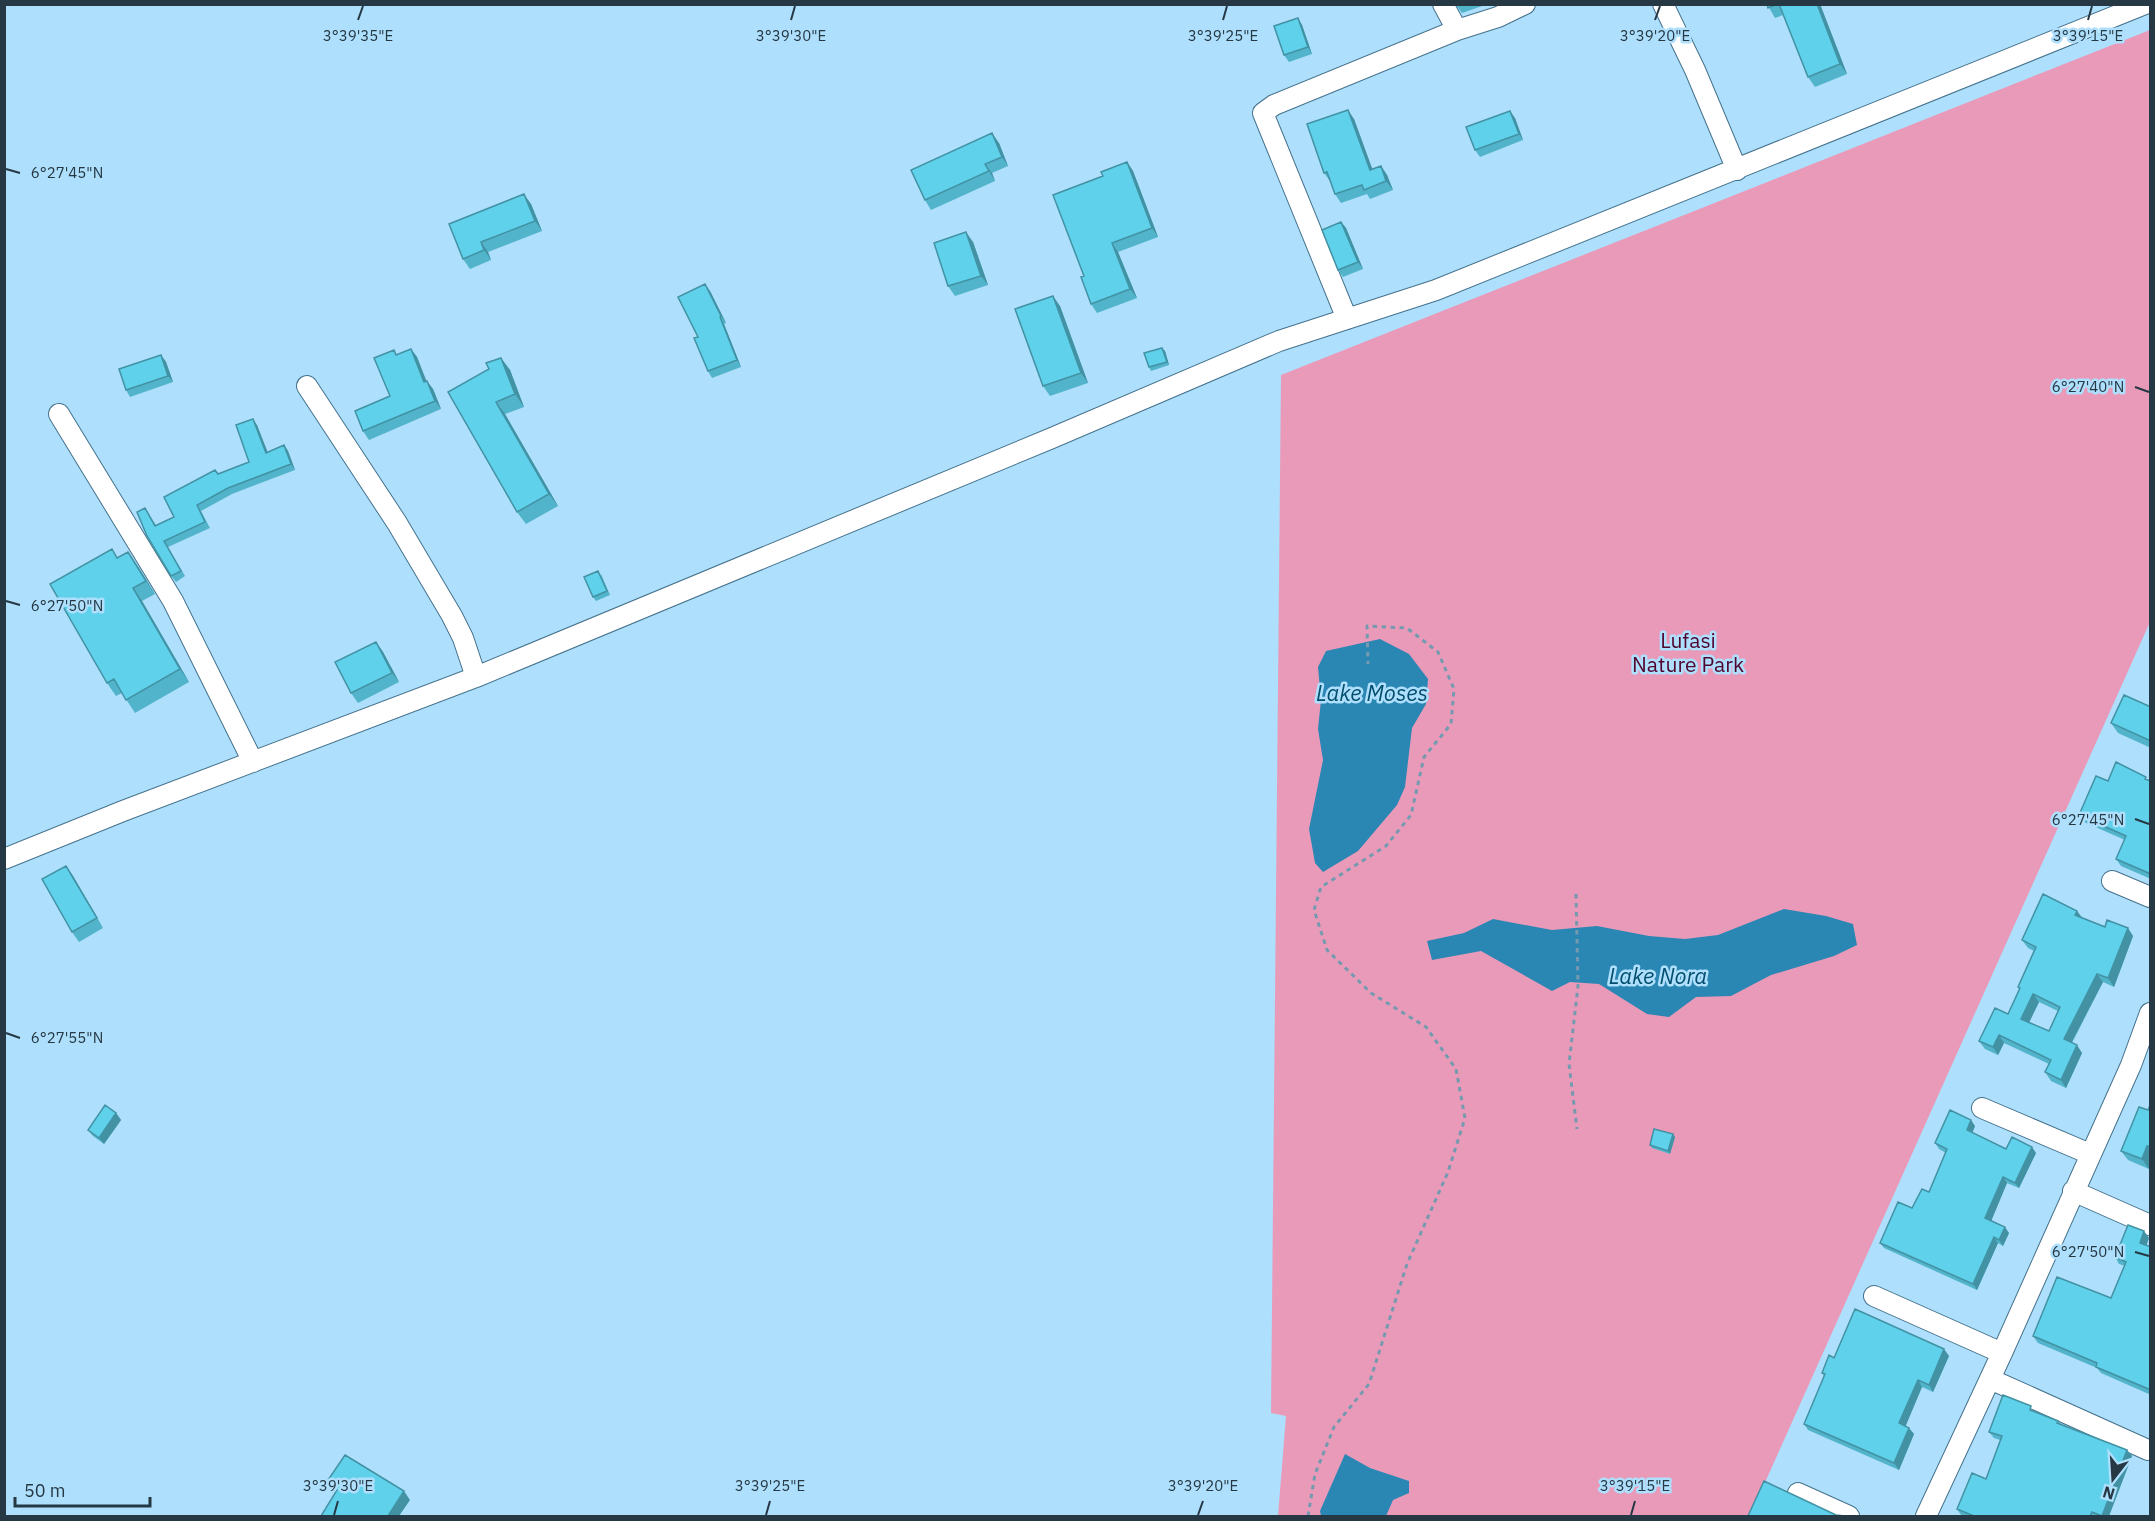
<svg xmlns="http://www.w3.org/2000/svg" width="2155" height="1521" font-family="'IBM Plex Sans',sans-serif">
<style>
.green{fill:#ea9ab9}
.water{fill:#2a86b3}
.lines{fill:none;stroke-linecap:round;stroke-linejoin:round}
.minor-casing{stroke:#45728c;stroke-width:22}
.path{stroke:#759aaf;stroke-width:3;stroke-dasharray:4.5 4.5;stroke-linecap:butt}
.minor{stroke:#fff;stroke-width:20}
.wall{fill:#52b4ca;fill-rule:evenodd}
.shaded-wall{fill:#4292a4}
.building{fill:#5fd1eb;stroke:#4292a4;stroke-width:1.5;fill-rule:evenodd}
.ticks{fill:none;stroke:#253843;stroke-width:2}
.labels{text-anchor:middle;stroke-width:5;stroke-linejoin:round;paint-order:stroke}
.park-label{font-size:21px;fill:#50052e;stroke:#aedffc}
.water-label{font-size:22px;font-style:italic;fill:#034e6e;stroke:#aedffc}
.ticks-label{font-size:15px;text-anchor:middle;fill:#253843;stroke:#aedffc;stroke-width:5;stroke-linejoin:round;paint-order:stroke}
</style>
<rect width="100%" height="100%" fill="#aedffc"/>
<path class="green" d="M2150 30V622L1750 1516H1278L1286 1416 1271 1413 1281 375Z"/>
<path class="water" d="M1380 639 1409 654 1428 679 1426 704 1412 728 1405 787 1397 805 1358 851 1323 872 1315 863 1309 829 1323 760 1318 729 1321 700 1318 667 1326 651Z
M1784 909 1826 916 1853 924 1857 945 1834 956 1771 975 1731 996 1696 997 1669 1017 1647 1014 1599 984 1570 982 1552 991 1481 951 1432 960 1427 941 1464 933 1493 919 1552 930 1597 926 1649 936 1685 939 1718 935Z
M1345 1454 1370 1468 1409 1481V1493L1393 1500 1386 1516H1321L1320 1511Z"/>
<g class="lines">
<defs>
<path id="minor" d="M1443 4 1457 30 1498 17 1525 4
M1663 4 1695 70 1737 170
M1347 319 1263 113 1274 105 1457 30
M307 386 397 523 452 616 463 638 476 677
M59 414 173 601 253 762
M4 859 123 811 476 677 1052 438 1279 341 1436 290 2145 4
M2112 881 2150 897
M1982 1108 2090 1154
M2073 1191 2150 1225
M1874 1296 2002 1353
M1990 1379 2148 1450
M1798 1493 1849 1516
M1926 1516 2002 1353 2131 1065 2150 1013"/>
</defs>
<use href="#minor" class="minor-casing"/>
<path class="path" d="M1576 894 1578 986 1569 1064 1577 1129
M1308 1516 1315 1474 1334 1427 1369 1384 1407 1264 1448 1172 1465 1118 1456 1069 1426 1027 1371 993 1327 950 1314 910 1321 887 1386 846 1411 815 1424 757 1451 724 1454 689 1438 652 1407 628 1367 626 1368 664"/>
<use href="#minor" class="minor"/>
</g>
<path class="wall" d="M1455 4H1488L1462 13Z
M1767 4H1820L1847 74 1815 87 1808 77 1783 15 1775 18Z
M1298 18 1302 25 1312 54 1289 62 1284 55Z
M1515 118 1523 140 1480 157 1475 150Z
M1354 119 1372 169 1381 166 1387 175 1393 190 1370 199 1367 194 1341 203 1335 194 1330 181 1324 173Z
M999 143 1008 166 992 173 995 181 931 210 925 200Z
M1127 162 1133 171 1158 237 1118 252 1137 298 1097 313 1091 304 1084 276 1103 176Z
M531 204 542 231 488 252 491 260 470 269 463 259 449 224Z
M1341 222 1346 228 1363 269 1343 277 1338 270Z
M973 242 988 285 955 296 948 286Z
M710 291 726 323 724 324 741 367 712 378 708 371 698 337Z
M1060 306 1088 383 1050 396 1043 386Z
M1162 348 1165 351 1169 365 1151 371 1149 367Z
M411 349 417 357 426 381 433 389 441 409 369 440 363 431 390 396 394 350 397 355Z
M161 355 166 362 173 382 130 397 126 390Z
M501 358 510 370 524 407 505 414 558 506 526 524 517 512 489 369Z
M257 425 267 452 284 445 288 451 295 470 232 494 201 511 210 528 168 547 185 576 176 582 171 576 145 508 156 525 174 517 215 470 218 474 249 462Z
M112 549 118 558 137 565 155 594 142 601 189 682 135 713 122 693 116 696 107 683Z
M601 574 610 595 596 601 593 597Z
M376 642 383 652 399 682 358 703 351 693Z
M2151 707V748L2118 733 2111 723Z
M2149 780 2151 781V879L2121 866 2116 859 2125 840 2084 822 2079 815 2108 781Z
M66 866 73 876 103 928 79 942 72 932Z
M2077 911 2082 918 2133 936 2114 987 2103 982 2072 1043 2082 1053 2066 1088 2051 1081 2045 1072 2049 1064 2004 1043 1998 1055 1985 1049 1979 1041 2008 1014 2019 989 2018 987 2034 951 2028 948 2022 940ZM2039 1002 2058 1011 2049 1031 2029 1022Z
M2151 1103V1164L2149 1169 2128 1160 2121 1151 2148 1110Z
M116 1113 121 1120 104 1144 93 1136 88 1130Z
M1975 1126 1972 1133 2006 1149 2036 1153 2019 1188 2007 1183 1991 1220 2009 1233 2003 1246 1998 1243 1977 1290 1884 1248 1880 1243 1929 1192 1946 1153 1939 1149 1935 1143Z
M1673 1134 1675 1137 1670 1154 1652 1148 1650 1145Z
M2149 1238 2146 1245 2151 1247V1395L2101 1373 2097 1368 2038 1343 2033 1336 2111 1298 2125 1266 2119 1264 2115 1257Z
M1949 1356 1933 1392 1922 1387 1905 1426 1914 1434 1899 1470 1808 1430 1804 1424 1824 1376 1822 1373 1834 1358Z
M2036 1412 2058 1421 2061 1424 2127 1450 2132 1456 2109 1516H1964L1961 1515 1957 1509 1986 1479 2000 1440 1994 1438 1989 1432Z
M326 1483 410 1500 335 1493 332 1492Z"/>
<path class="shaded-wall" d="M1817 4H1820L1847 74 1840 64Z
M1298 18 1302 25 1312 54 1308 47Z
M1348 110 1354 119 1376 179 1370 170Z
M1510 111 1515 118 1523 140 1519 134Z
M992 133 999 143 1008 166 1002 157Z
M1127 162 1133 171 1158 237 1152 228Z
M985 164 992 173 995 181 989 171Z
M1381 166 1387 175 1393 190 1386 181Z
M524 194 531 204 542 231 535 221Z
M1341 222 1346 228 1363 269 1358 262Z
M966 232 973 242 988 285 981 276Z
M481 242 488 252 491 260 484 250Z
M1112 243 1118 252 1137 298 1130 289Z
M705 284 710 291 726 323 721 316Z
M1053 296 1060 306 1088 383 1081 373Z
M720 317 724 324 741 367 737 360Z
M1162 348 1165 351 1169 365 1167 362Z
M411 349 417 357 430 390 424 382Z
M161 355 166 362 173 382 168 376Z
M501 358 510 370 524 407 515 394Z
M427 381 433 389 441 409 435 401Z
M496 402 505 414 558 506 549 494Z
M253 419 257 425 270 458 266 453Z
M284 445 288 451 295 470 291 464Z
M128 552 137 565 155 594 146 581Z
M133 588 142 601 189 682 180 669Z
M376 642 383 652 399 682 392 673Z
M66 866 73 876 103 928 97 918Z
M2077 911 2083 919 2075 915Z
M2128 928 2133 936 2114 987 2108 978Z
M2097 974 2103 982 2069 1047 2064 1039Z
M2033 994 2039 1002 2027 1027 2021 1019Z
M1999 1035 2004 1043 1998 1055 1993 1047Z
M2077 1045 2082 1053 2066 1088 2061 1080Z
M116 1113 121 1120 104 1144 99 1138Z
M1971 1120 1975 1126 1971 1136 1967 1130Z
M1673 1134 1675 1137 1670 1154 1668 1151Z
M2147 1146 2151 1150V1164L2149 1169 2142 1159Z
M2032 1147 2036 1153 2019 1188 2015 1183Z
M2003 1177 2007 1183 1990 1224 1985 1218Z
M2005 1227 2009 1233 2003 1246 1999 1240Z
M2144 1231 2149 1238 2145 1250 2140 1243Z
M1994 1237 1998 1243 1977 1290 1973 1284Z
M1944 1349 1949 1356 1933 1392 1929 1385Z
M1918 1380 1922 1387 1904 1430 1899 1423Z
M1909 1428 1914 1434 1899 1470 1894 1463Z
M2127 1450 2132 1456 2109 1516H2102Z
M404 1491 410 1500 399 1516H388Z"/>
<path class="building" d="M1767 4H1777L1768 8Z
M1779 4H1817L1840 64 1808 77Z
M1298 18 1308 47 1284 55 1274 26Z
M1348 110 1370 170 1381 166 1386 181 1364 190 1362 185 1335 194 1327 172 1324 173 1307 124Z
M1510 111 1519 134 1475 150 1466 127Z
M992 133 1002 157 985 164 989 171 925 200 911 170Z
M1127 162 1152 228 1112 243 1130 289 1091 304 1081 277 1084 276 1053 195 1103 176 1101 172Z
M524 194 535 221 481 242 484 250 463 259 449 224Z
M1341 222 1358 262 1338 270 1322 230Z
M966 232 981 276 948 286 934 243Z
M705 284 721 316 720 317 737 360 708 371 694 338 698 337 678 297Z
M1053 296 1081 373 1043 386 1015 309Z
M1162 348 1167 362 1149 367 1144 353Z
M411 349 424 382 427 381 435 401 363 431 355 411 390 396 374 358 394 350 396 355Z
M161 355 168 376 126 390 119 369Z
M501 358 515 394 496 402 549 494 517 512 448 392 489 369 486 363Z
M253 419 266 453 284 445 291 464 228 488 197 505 205 522 164 541 181 571 171 576 147 536 137 512 145 508 155 526 174 517 164 497 215 470 218 474 249 462 236 425Z
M112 549 117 558 128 552 146 581 133 588 180 669 126 700 114 679 107 683 50 584Z
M598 571 607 591 593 597 584 577Z
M376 642 392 673 351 693 335 662Z
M2124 695 2151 707V741L2111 723Z
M2116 762 2146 777 2145 779 2151 781V874L2116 859 2126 836 2079 815 2096 776 2108 781Z
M66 866 97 918 72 932 42 879Z
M2043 894 2077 911 2075 915 2105 927 2107 920 2128 928 2108 978 2097 974 2064 1039 2077 1045 2061 1080 2045 1072 2051 1060 1999 1035 1993 1047 1979 1041 1995 1008 2008 1014 2020 988 2018 987 2036 947 2022 940ZM2033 994 2060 1007 2049 1031 2021 1019Z
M2151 1103V1147L2147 1146 2142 1159 2121 1151 2139 1107 2148 1110Z
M105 1105 116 1113 99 1138 88 1130Z
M1950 1110 1971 1120 1967 1130 2006 1149 2012 1137 2032 1147 2015 1183 2003 1177 1985 1218 2005 1227 1999 1240 1994 1237 1973 1284 1880 1243 1898 1202 1912 1208 1922 1189 1929 1192 1947 1149 1935 1143Z
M1654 1129 1673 1134 1668 1151 1650 1145Z
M2128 1225 2144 1231 2140 1243 2151 1247V1390L2096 1367 2097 1363 2033 1336 2057 1277 2111 1298 2126 1262 2115 1257Z
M1855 1309 1944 1349 1929 1385 1918 1380 1899 1423 1909 1428 1894 1463 1804 1424 1825 1374 1822 1373 1829 1355 1834 1358Z
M2003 1395 2031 1406 2030 1410 2058 1421 2057 1423 2127 1450 2102 1516 2092 1512 2090 1516H1974L1957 1509 1972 1473 1986 1479 2002 1436 1989 1432Z
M345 1455 404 1491 388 1516H321L337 1490 326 1483Z
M1764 1481 1836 1515 1845 1516H1748Z"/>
<path class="ticks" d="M358 20 363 6M791 20 795 6M1223 20 1227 6M1655 20 1660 6M2088 20 2092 6M6 169 20 173M2135 387 2149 392M6 601 20 605M2135 819 2149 824M6 1033 20 1038M2135 1252 2149 1256M334 1515 338 1501M766 1515 770 1501M1198 1515 1203 1501M1631 1515 1635 1501"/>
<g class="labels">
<g class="park-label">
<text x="1688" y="648">Lufasi<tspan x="1688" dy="24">Nature Park</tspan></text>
</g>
<g class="water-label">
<text x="1372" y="701">Lake Moses</text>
<text x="1658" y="984">Lake Nora</text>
</g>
</g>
<g class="ticks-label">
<text x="358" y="41">3°39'35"E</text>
<text x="791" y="41">3°39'30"E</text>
<text x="1223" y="41">3°39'25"E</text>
<text x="1655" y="41">3°39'20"E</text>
<text x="2088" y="41">3°39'15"E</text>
<text x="67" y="178">6°27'45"N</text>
<text x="2088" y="392">6°27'40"N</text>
<text x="67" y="611">6°27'50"N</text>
<text x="2088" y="825">6°27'45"N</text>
<text x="67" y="1043">6°27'55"N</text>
<text x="2088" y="1257">6°27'50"N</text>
<text x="338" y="1491">3°39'30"E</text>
<text x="770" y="1491">3°39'25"E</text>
<text x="1203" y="1491">3°39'20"E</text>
<text x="1635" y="1491">3°39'15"E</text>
</g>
<rect width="2155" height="1521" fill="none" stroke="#253843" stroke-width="12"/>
<g transform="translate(2113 1479) rotate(197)" stroke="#aedffc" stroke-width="4.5" paint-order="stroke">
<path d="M0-4.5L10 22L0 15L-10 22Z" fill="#253843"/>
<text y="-9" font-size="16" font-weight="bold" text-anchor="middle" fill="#253843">N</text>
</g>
<path d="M15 1497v9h135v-9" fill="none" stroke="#253843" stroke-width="3"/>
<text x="24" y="1497" font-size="18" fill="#253843" stroke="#aedffc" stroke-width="4.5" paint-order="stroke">50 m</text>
</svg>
